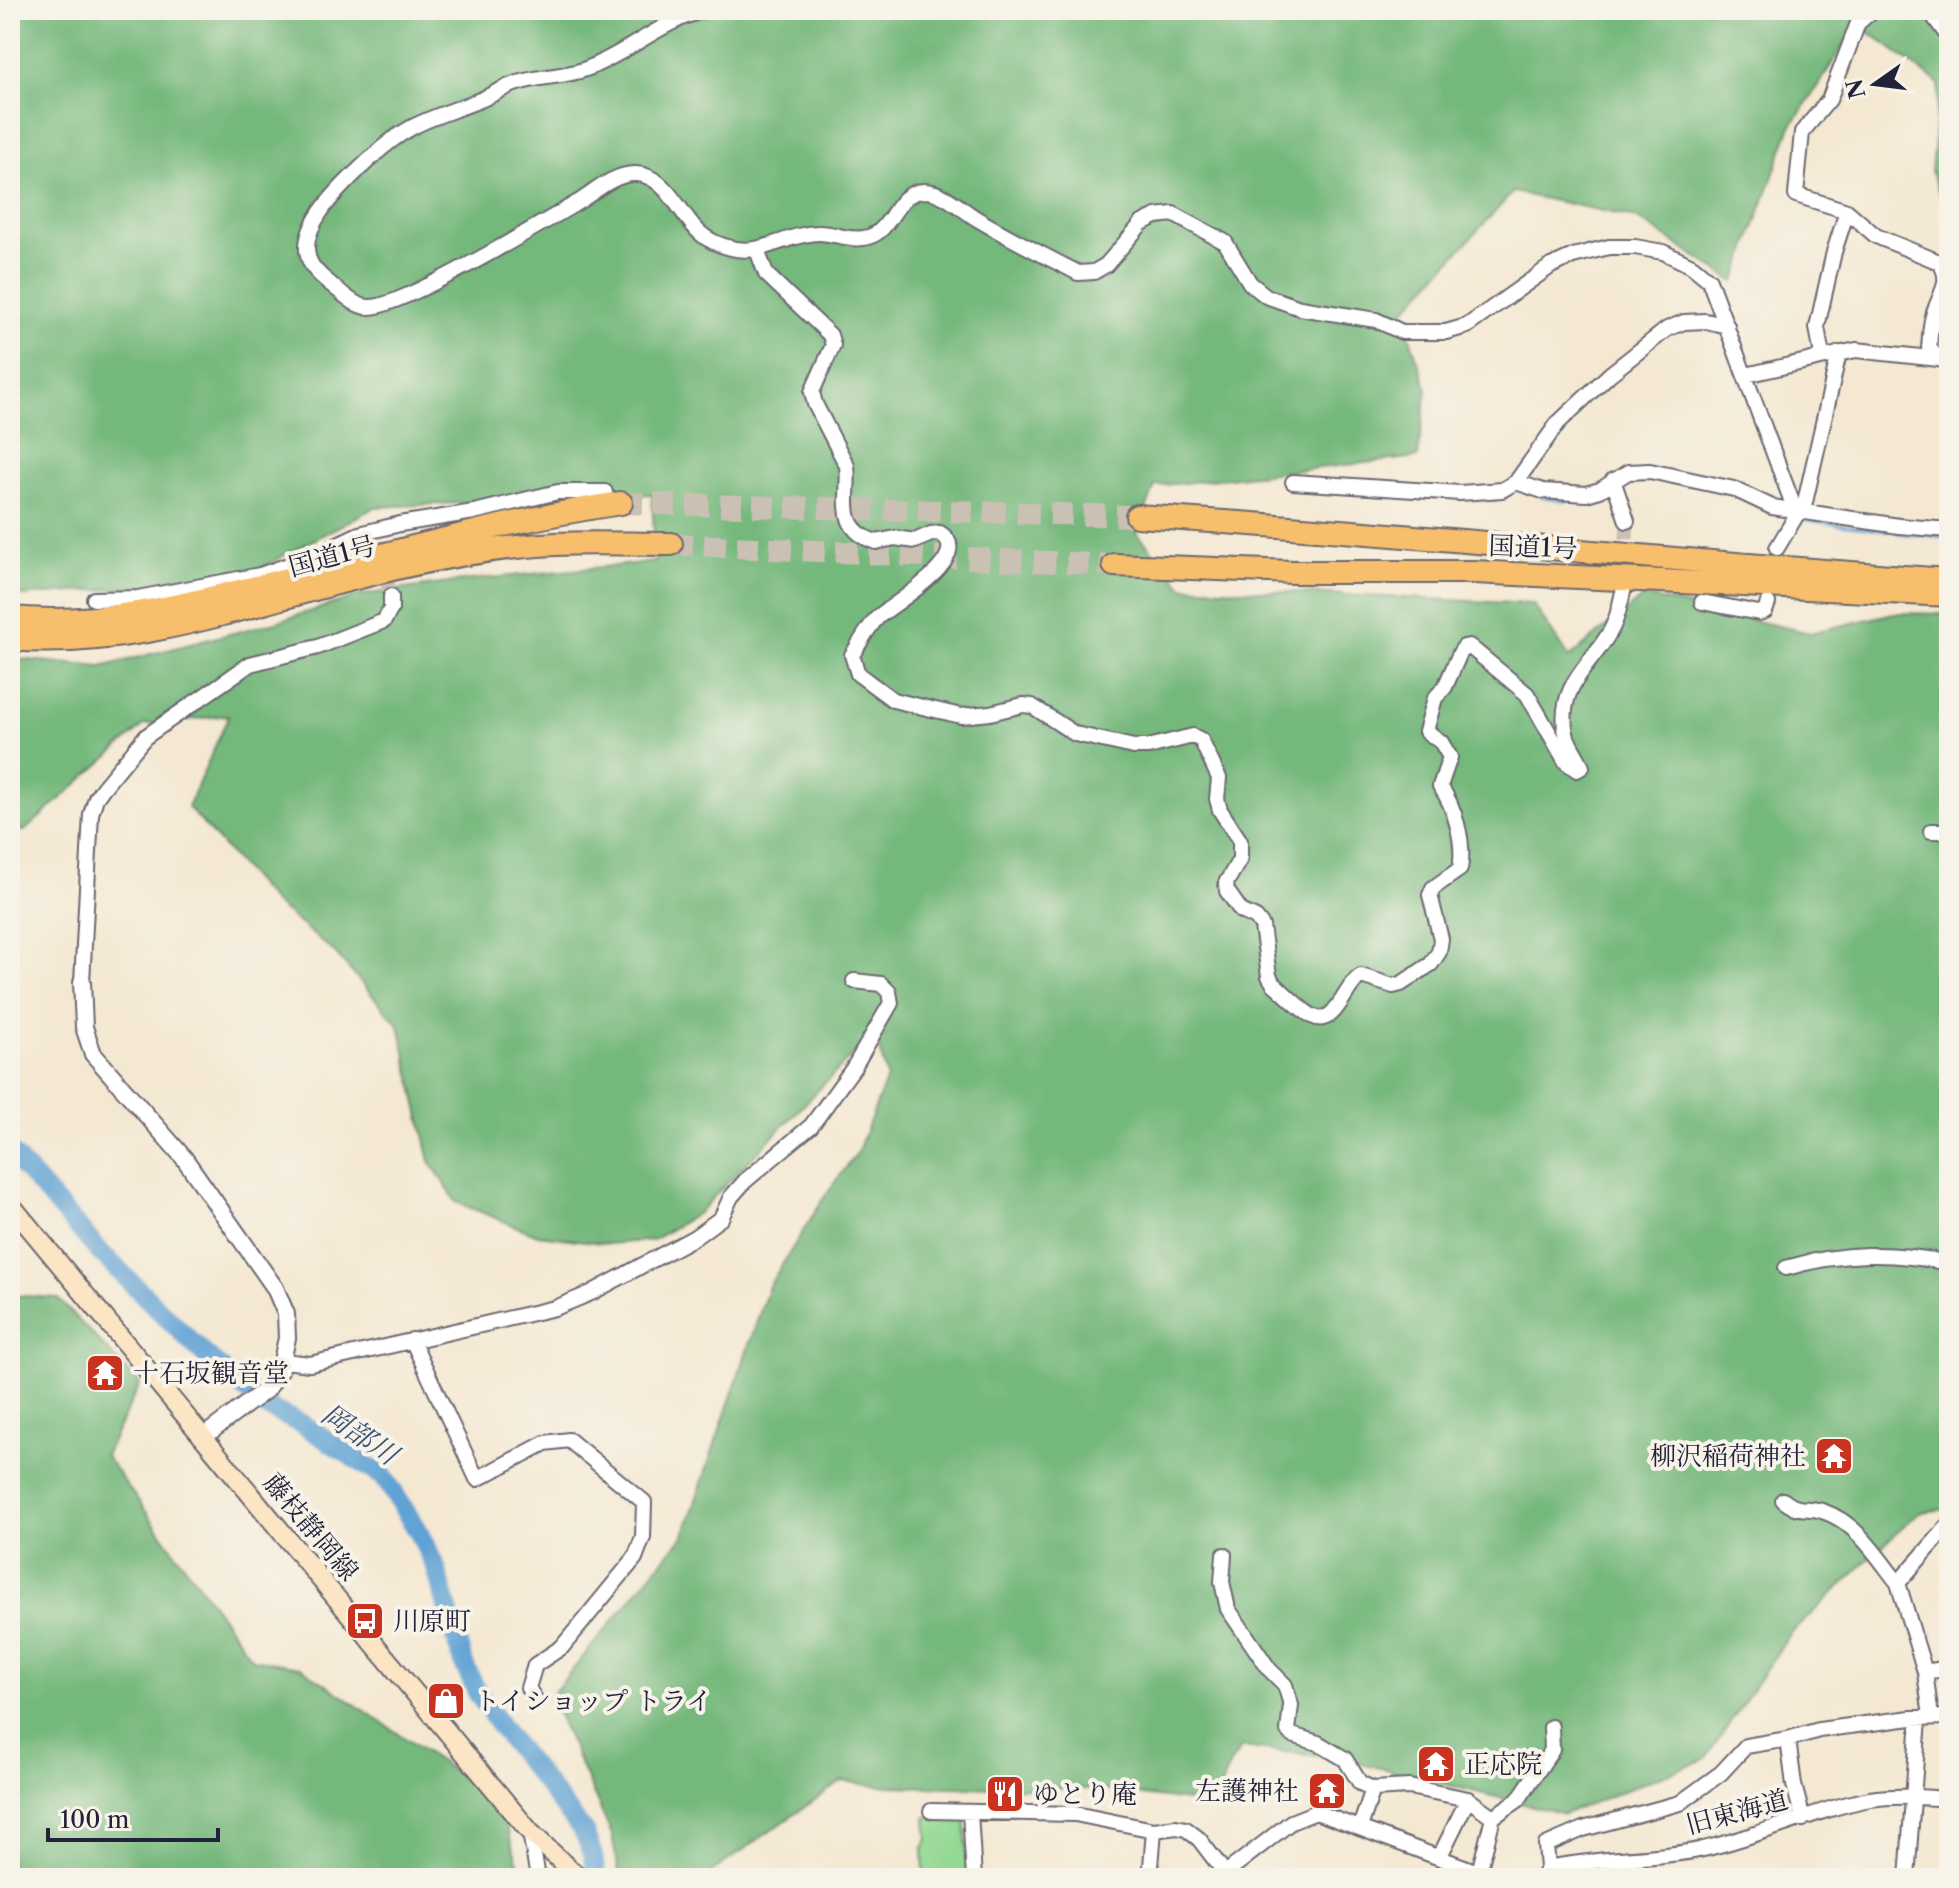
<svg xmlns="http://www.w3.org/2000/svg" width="1959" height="1888" font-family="'Libre Caslon Text','Noto Serif JP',serif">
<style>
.green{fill:#92d891;stroke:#5a7d66;stroke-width:2}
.forest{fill:#75b87b;stroke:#4c6d5b;stroke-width:2}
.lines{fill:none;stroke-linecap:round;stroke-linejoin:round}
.stream{stroke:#60a2d4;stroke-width:3}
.river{stroke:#60a2d4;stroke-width:20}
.minor-tunnel{stroke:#cac0b4;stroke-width:14;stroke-dasharray:14 7;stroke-linecap:butt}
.trunk-tunnel{stroke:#cac0b4;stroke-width:22;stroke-dasharray:22 11;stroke-linecap:butt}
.minor-casing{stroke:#6c6770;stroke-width:18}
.tertiary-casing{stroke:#6c6770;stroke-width:20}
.secondary-casing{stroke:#6c6770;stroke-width:22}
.trunk-casing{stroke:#6c6770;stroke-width:26}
.minor{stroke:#fff;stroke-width:14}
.tertiary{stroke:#fff;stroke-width:16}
.secondary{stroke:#fce5c4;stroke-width:18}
.trunk{stroke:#f7bf6c;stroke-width:22}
.labels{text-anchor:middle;stroke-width:8;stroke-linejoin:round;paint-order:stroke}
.street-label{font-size:26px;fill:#22223b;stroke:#f7f3e8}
.poi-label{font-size:26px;fill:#22223b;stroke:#f7f3e8;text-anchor:start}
.water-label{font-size:28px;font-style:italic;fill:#3b5578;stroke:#f7f3e8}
</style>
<rect width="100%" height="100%" fill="#f7f3e8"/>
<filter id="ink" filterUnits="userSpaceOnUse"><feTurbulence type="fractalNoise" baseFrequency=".0125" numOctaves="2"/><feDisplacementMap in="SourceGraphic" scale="16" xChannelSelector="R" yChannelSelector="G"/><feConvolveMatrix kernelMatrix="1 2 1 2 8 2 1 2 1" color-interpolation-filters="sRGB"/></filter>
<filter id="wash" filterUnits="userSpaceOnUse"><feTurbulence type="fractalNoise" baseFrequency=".006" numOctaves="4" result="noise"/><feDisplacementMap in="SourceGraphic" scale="32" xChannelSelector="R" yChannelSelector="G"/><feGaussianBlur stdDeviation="1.8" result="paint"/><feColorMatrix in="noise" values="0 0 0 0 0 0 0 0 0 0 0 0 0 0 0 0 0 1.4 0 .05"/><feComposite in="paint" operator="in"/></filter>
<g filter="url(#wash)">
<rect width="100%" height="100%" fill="#f4e8d2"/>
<path class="green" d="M965 1814 968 1878H924L923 1849 928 1840 926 1817Z"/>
<path class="forest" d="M10 10H1949V220L1931 171 1939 84 1858 24 1790 128 1735 282 1636 218 1513 192 1402 313 1427 389 1418 457 1155 486 1137 533 1183 587 1533 604 1569 658 1644 596 1810 633 1894 613 1949 614V1509L1919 1512 1790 1634 1705 1759 1564 1814 1345 1759 1242 1747 1230 1764 1219 1793 1202 1803 1097 1789 876 1786 842 1781 703 1878H620L612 1835 550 1697 684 1535 769 1286 826 1194 857 1153 887 1078 875 1032 698 1213 653 1240 609 1244 538 1235 456 1202 430 1161 399 1025 333 951 271 900 188 807 229 715 144 725 23 832 10 817V658L101 667 276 622 361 595 470 580 655 562 652 494 375 507 240 579 10 597Z
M10 1295 57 1298 140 1384 105 1455 252 1659 300 1667 458 1774 504 1820 523 1878H10Z"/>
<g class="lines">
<path class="stream" d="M1542 497 1563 501 1570 499
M1477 499 1495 500 1501 497
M1799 519 1887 531
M1898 533 1949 537"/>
<path class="river" d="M10 1152 98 1250 203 1353 266 1407 302 1424 384 1477 419 1533 436 1568 463 1662 478 1694 505 1733 584 1832 593 1855 596 1878"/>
</g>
</g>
<g filter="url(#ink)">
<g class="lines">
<path class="minor-tunnel" d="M377 542 391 596
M1626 560 1627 521"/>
<path class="trunk-tunnel" d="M621 503 1137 516
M671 544 1114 565"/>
<defs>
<path id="minor" d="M705 10C661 21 628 53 586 69 564 77 540 76 518 83 505 86 493 95 480 100 432 119 410 121 371 158 347 181 288 231 313 267 319 276 331 284 339 291 348 298 357 307 369 307 399 309 546 221 580 201 597 190 614 174 635 174 666 174 680 215 700 233 709 241 719 245 731 248 763 256 788 233 819 233 835 233 852 242 868 237 894 230 894 192 924 191 944 191 963 211 979 220 1011 239 1045 256 1078 273L1094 272 1106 265 1142 223 1156 216 1173 214 1225 242 1250 283 1266 296 1300 308 1376 320 1402 332H1446L1467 326 1551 266 1573 256 1609 247H1635L1663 252 1692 266 1709 280 1795 510
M1873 10 1858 23 1829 100 1802 132 1796 195 1847 211 1876 236 1939 262C1954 281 1938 296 1933 316 1930 326 1930 338 1929 348L1939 359 1949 363
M1929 10 1949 38
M757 250 766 274 830 335 833 345 812 392 815 404 847 466C851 496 834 528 876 542L895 538 915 541 931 534 940 533C977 556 894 603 878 617 868 627 860 643 852 655L858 674 893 700 961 716 990 713 1023 705 1032 706 1075 734 1134 747H1148L1193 736 1201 740 1219 778 1217 799 1220 810 1240 841V859L1226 883 1227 891 1241 911 1256 918 1262 926 1269 976 1273 983C1285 993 1298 1008 1312 1016 1336 1029 1345 984 1361 976L1393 986 1401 984 1431 964 1439 952 1441 939 1430 895 1433 888 1460 869C1465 843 1455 807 1440 786L1450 757 1441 742 1426 731 1435 698 1445 687 1460 653 1464 647 1469 646 1527 694 1566 762 1577 770 1582 767C1577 753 1566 743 1565 728 1560 685 1588 668 1608 635 1617 622 1620 604 1624 588
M1822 356 1817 327 1834 252 1847 211
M1746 375 1856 350 1939 359
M1613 480 1627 521
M1293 482 1460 493 1502 490 1516 482 1558 423 1610 374 1667 329 1684 322 1706 321 1727 326
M1516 482 1543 491 1586 494 1600 490 1628 472 1650 471 1734 489 1772 507 1899 526 1949 530
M1803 511 1839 353
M1777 548 1799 511
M94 599 138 598 260 575 308 558 359 534 400 524 474 512 558 492H605
M1702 602 1759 613 1765 611 1768 603
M1931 831H1949
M82 982 91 814 96 798 103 788 145 737 250 664 318 647 384 621 391 609V596
M1786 1268C1842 1252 1892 1251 1949 1263
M412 1340 477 1479 545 1443 569 1440 644 1502 643 1537 635 1558 562 1647 535 1665 528 1688 535 1699
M284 1361 310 1364 555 1308 591 1293 695 1237 721 1218 731 1197 745 1181 811 1126 854 1067 891 1003 889 992 881 984 854 981
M1783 1500C1800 1514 1807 1505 1825 1512 1857 1523 1878 1558 1898 1583
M1224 1555 1222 1582 1228 1609 1269 1669 1285 1685 1291 1705 1288 1731 1292 1735 1318 1743 1345 1759 1360 1783 1373 1789 1409 1787 1468 1799 1493 1817 1518 1800 1552 1750 1551 1727
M1925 1672 1949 1668
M1931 1717 1925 1672 1898 1583 1949 1525
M1788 1739 1794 1785 1803 1819
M931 1811 1075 1814 1154 1830 1176 1827 1186 1829 1199 1839 1225 1873
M970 1812 974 1878
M1360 1827 1373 1789
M530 1832 538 1878
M1440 1856 1468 1799
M1548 1868 1546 1845 1583 1829 1680 1803 1721 1773 1746 1746 1788 1739 1819 1730 1911 1718 1949 1717
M1479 1872 1493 1817
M1150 1878 1154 1830
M1219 1878 1291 1822 1316 1812 1494 1878
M1542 1878 1548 1868C1598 1857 1649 1860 1699 1850 1757 1838 1812 1810 1870 1799 1895 1795 1923 1797 1949 1799
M1907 1878 1919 1719"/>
<path id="tertiary" d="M82 982 84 1027 93 1054 184 1158 275 1288 286 1314 287 1338 280 1370 267 1389 203 1437"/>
<path id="secondary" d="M10 1204 530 1832 579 1878"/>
<path id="trunk" d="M1137 516C1408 533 1678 562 1949 580
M1114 565 1293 572H1474L1949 595
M10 618C107 627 191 603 284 580 396 552 507 520 621 503
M10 639C138 650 257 601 380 572 437 558 496 547 555 544 593 542 632 544 671 544"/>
</defs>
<use href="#minor" class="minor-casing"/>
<use href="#tertiary" class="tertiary-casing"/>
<use href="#secondary" class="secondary-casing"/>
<use href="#trunk" class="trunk-casing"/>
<use href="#minor" class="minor"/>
<use href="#tertiary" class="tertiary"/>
<use href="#secondary" class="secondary"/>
<use href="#trunk" class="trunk"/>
</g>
</g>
<defs>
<symbol id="temple-square" viewBox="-11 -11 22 22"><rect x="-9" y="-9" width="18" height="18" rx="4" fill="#c8321e" stroke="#f7f3e8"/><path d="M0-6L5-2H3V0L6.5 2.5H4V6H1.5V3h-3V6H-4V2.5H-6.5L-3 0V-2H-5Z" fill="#fff"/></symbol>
<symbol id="bus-square" viewBox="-11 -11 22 22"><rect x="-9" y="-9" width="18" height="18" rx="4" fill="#c8321e" stroke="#f7f3e8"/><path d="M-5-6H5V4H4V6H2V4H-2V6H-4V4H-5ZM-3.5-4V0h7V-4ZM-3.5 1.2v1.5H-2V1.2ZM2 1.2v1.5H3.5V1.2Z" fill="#fff"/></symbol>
<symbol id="shop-square" viewBox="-11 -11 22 22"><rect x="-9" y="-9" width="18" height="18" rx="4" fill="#c8321e" stroke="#f7f3e8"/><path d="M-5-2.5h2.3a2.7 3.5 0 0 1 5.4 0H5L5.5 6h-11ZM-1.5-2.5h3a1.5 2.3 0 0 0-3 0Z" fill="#fff"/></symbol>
<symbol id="restaurant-square" viewBox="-11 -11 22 22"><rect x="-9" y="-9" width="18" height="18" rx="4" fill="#c8321e" stroke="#f7f3e8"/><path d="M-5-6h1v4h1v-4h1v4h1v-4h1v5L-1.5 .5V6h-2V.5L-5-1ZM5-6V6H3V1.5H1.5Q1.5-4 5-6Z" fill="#fff"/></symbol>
</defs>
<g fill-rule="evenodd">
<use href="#temple-square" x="83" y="1351" width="44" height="44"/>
<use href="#temple-square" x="1812" y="1434" width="44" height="44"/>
<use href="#bus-square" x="343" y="1599" width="44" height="44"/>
<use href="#shop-square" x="424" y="1679" width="44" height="44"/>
<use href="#temple-square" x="1414" y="1742" width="44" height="44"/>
<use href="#temple-square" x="1305" y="1769" width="44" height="44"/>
<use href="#restaurant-square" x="983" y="1772" width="44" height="44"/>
</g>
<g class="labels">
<g class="street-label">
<text transform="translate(1533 547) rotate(2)" y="9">国道1号</text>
<text transform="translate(332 556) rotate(-15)" y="9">国道1号</text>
<text transform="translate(311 1527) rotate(50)" y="9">藤枝静岡線</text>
<text transform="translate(1737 1812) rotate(-15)" y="9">旧東海道</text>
</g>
<g class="poi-label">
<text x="133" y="1382">十石坂観音堂</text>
<text x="1806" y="1465" text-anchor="end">柳沢稲荷神社</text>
<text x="393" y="1630">川原町</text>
<text x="474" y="1710">トイショップ トライ</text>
<text x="1464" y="1773">正応院</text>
<text x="1299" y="1800" text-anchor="end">左護神社</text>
<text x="1033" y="1803">ゆとり庵</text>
</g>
<g class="water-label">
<text transform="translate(360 1434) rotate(34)" y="10">岡部川</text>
</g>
</g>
<rect width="1959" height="1888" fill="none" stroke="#f7f3e8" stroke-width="40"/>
<g transform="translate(1875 84) rotate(256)" stroke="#f7f3e8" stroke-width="6" paint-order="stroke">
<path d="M0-6L14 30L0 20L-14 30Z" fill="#22223b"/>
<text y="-12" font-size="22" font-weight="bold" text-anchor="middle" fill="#22223b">N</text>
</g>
<path d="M48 1828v12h170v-12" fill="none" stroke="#22223b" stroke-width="4"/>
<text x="60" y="1828" font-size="24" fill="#22223b" stroke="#f7f3e8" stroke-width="6" paint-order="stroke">100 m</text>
</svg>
